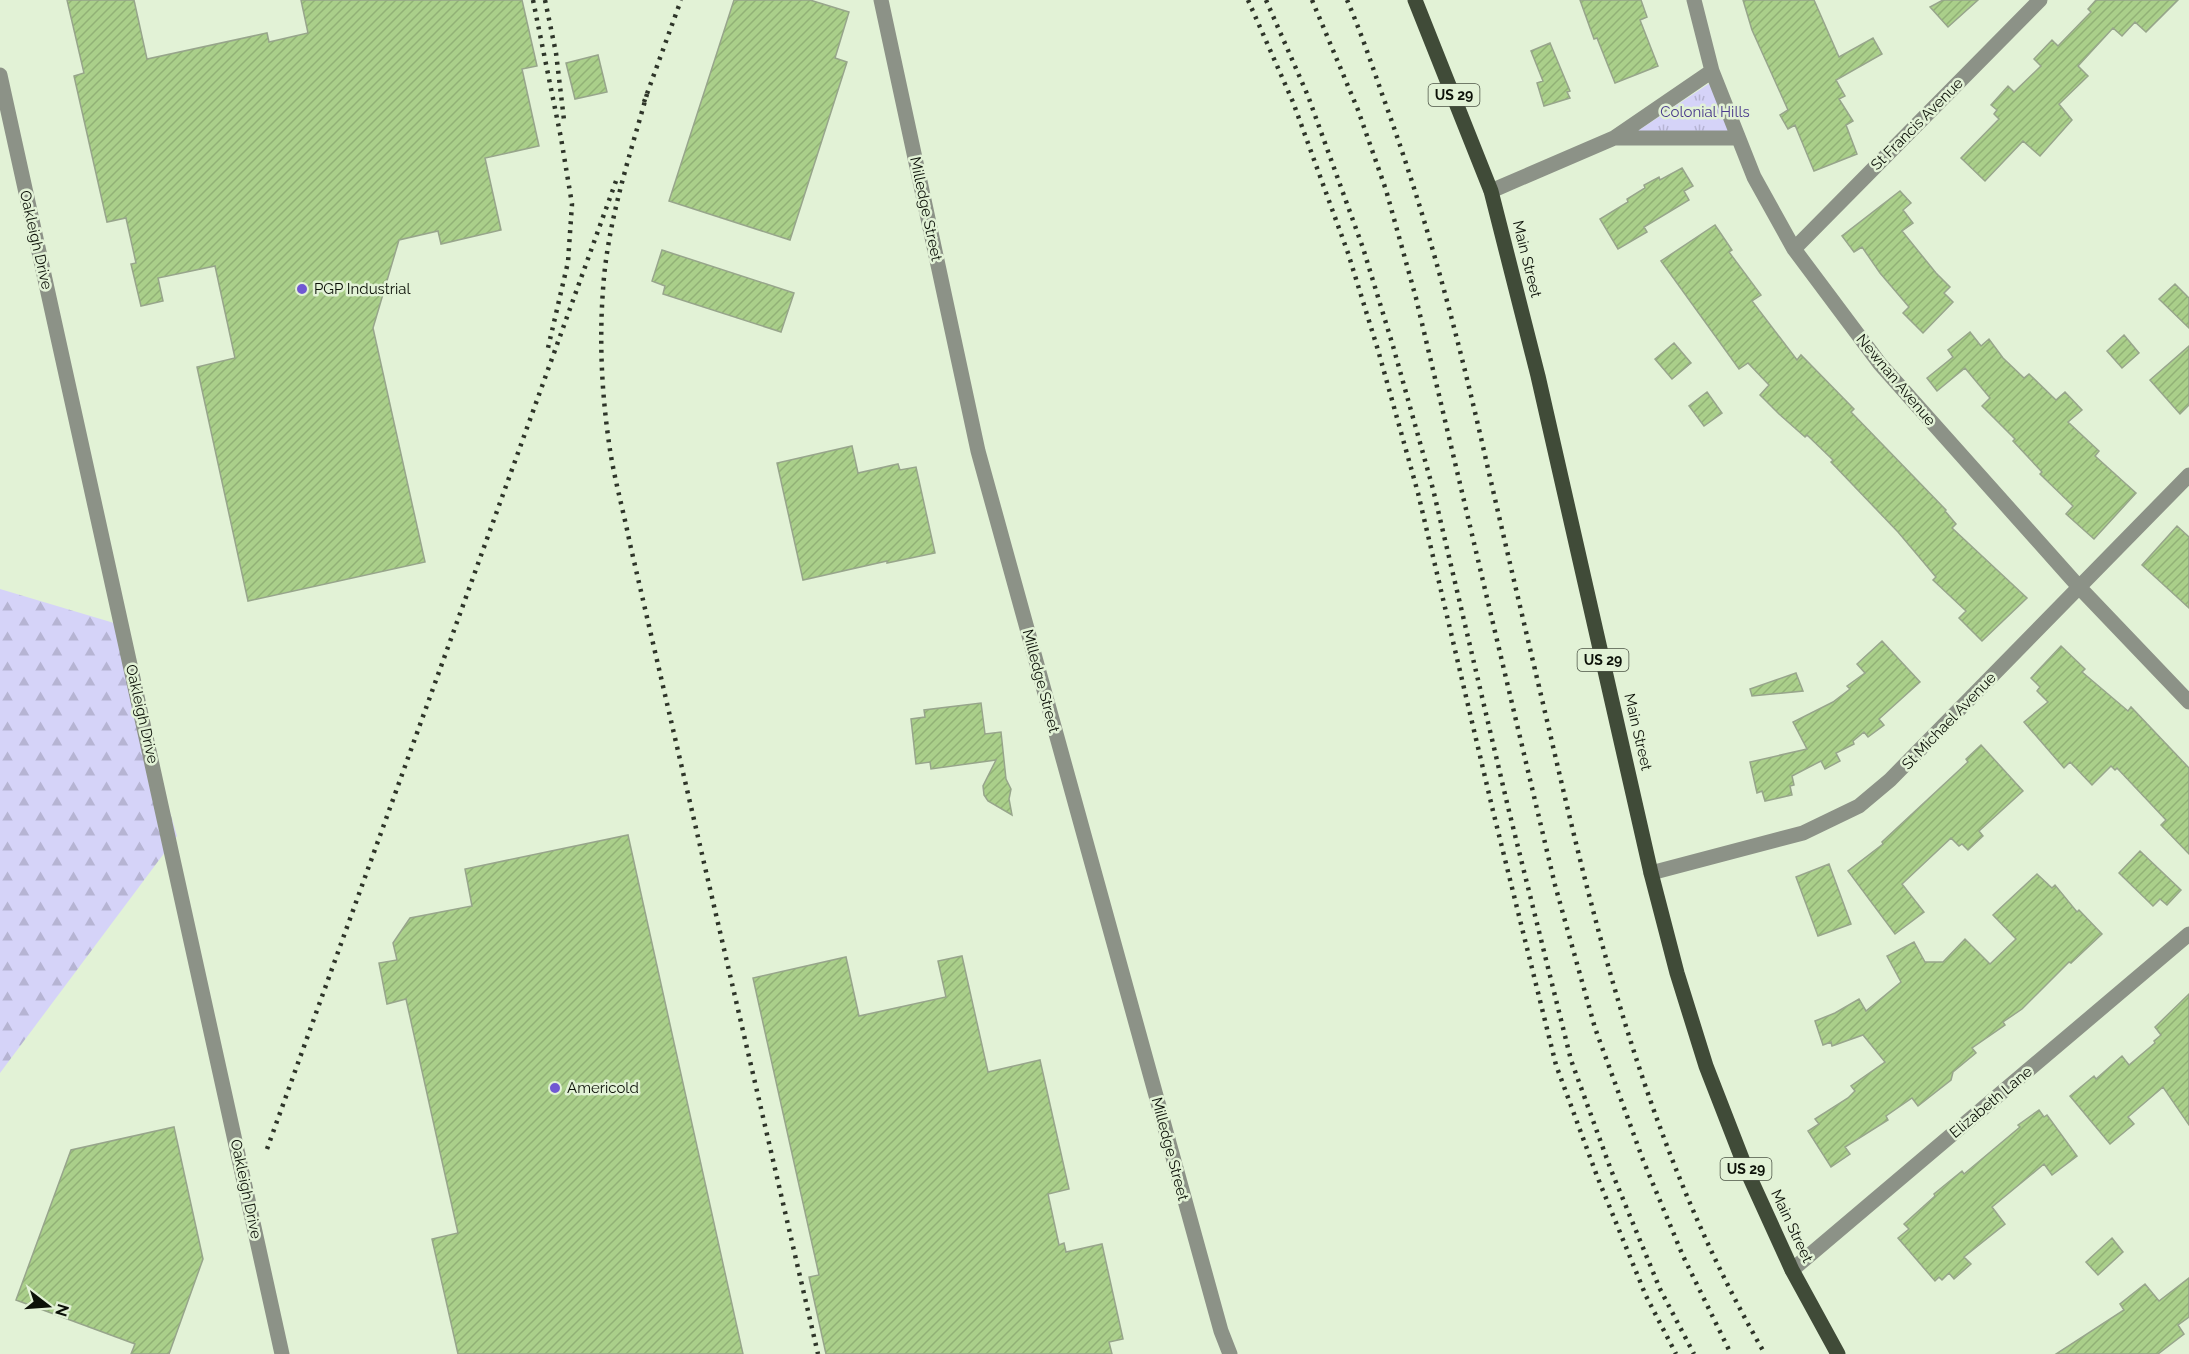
<svg xmlns="http://www.w3.org/2000/svg" width="2189" height="1354" font-family="Raleway,sans-serif">
<style>
.grass{fill:url(#grass-tufts)}
.forest{fill:url(#forest-firs)}
.building{fill:url(#building-hatch);stroke:#97a58b;stroke-width:1.5}
.lines{fill:none;stroke-linecap:round;stroke-linejoin:round}
.minor{stroke:#8c9287;stroke-width:15}
.major{stroke:#404b38;stroke-width:15}
.rail{stroke:#2e3529;stroke-width:4.5;stroke-dasharray:3 6;stroke-linecap:butt}
.poi-dot{fill:#7058d2;stroke:#e2f2d6;stroke-width:2}
.labels{text-anchor:middle;stroke-width:5;stroke-linejoin:round;paint-order:stroke}
.shield{fill:#e2f2d6;stroke:#4c5446;stroke-width:1.5}
.shield-label{font-size:14px;font-weight:bold;fill:#0c1108}
.park-label{font-size:15px;fill:#4a3b8c;stroke:#e2f2d6}
.street-label{font-size:15px;fill:#0c1108;stroke:#e2f2d6}
.poi-label{font-size:15px;fill:#0c1108;stroke:#e2f2d6;text-anchor:start}
</style>
<defs>
<pattern id="grass-tufts" width="24" height="20" patternUnits="userSpaceOnUse" patternTransform="scale(1.5)"><rect width="24" height="20" fill="#d5d3f8"/><path d="M3 7l-1-3M5 7V3M7 7l1-3M15 17l-1-3M17 17v-4M19 17l1-3" fill="none" stroke="#b6b4d3"/></pattern>
<pattern id="forest-firs" width="22" height="20" patternUnits="userSpaceOnUse" patternTransform="scale(1.5)"><rect width="22" height="20" fill="#d5d3f8"/><path d="M5 1l3.5 6h-7zM16 11l3.5 6h-7z" fill="#b6b4d3"/></pattern>
<pattern id="building-hatch" width="6" height="6" patternUnits="userSpaceOnUse" patternTransform="scale(1.5)"><rect width="6" height="6" fill="#aacf8a"/><path d="M-1 1l2-2M0 6l6-6M5 7l2-2" fill="none" stroke="#91b176"/></pattern>
</defs>
<rect width="100%" height="100%" fill="#e2f2d6"/>
<path class="grass" d="M1716 79 1735 131 1627 138Z"/>
<path class="forest" d="M0 589 114 623 177 836 0 1073Z"/>
<path class="building" d="M67 0H134L147 59 267 33 269 42 308 33 301 0H522L537 66 522 69 539 146 485 158 501 230 441 244 438 231 399 240 373 328 425 562 248 601 197 367 235 358 215 266 158 278 163 301 141 306 131 264 136 263 126 218 107 222 74 76 84 73Z
M734 0H810L849 12 835 58 847 62 790 240 669 201Z
M1580 0H1641L1647 17 1640 20 1658 66 1615 83 1597 38 1594 39Z
M1743 0H1814L1839 57 1873 38 1882 54 1836 80 1845 96 1839 99 1853 121 1846 125 1857 154 1814 171 1795 125 1788 129 1780 115 1788 110 1752 30Z
M1943 0H1978L1948 27 1930 7Z
M2096 0H2178L2146 32 2135 22 2122 36 2113 28 2078 66 2088 76 2059 104 2072 120 2040 156 2023 141 1985 181 1961 158 1999 119 1994 114 1997 110 1991 105 2008 86 2014 92 2041 66 2034 59 2052 40 2058 46 2091 12 2088 9Z
M1550 43 1570 91 1567 92 1570 98 1544 106 1537 83 1543 81 1531 51Z
M598 55 607 92 575 99 566 63Z
M1682 168 1693 186 1684 191 1689 200 1644 227 1647 232 1618 249 1600 219 1628 202 1627 199 1645 188 1644 185 1659 177 1660 180Z
M1900 191 1911 203 1903 210 1913 223 1902 231 1936 273 1950 287 1944 293 1953 302 1923 333 1903 313 1909 307 1880 273 1862 247 1854 252 1842 236Z
M1715 225 1732 250 1729 252 1761 295 1752 301 1797 360 1801 355 1854 409 1851 412 1946 510 1945 511 1956 524 1952 528 2027 598 1982 641 1959 618 1966 611 1933 580 1936 577 1898 532 1831 462 1833 460 1807 435 1805 437 1779 414 1760 395 1769 385 1748 363 1739 369 1661 261Z
M662 250 794 293 781 332 663 294 665 286 652 281Z
M2175 284 2189 298V328L2159 299Z
M1970 332 1981 346 1989 339 2003 358 2024 378 2029 374 2056 400 2065 392 2082 410 2068 422 2099 451 2095 456 2136 493 2094 539 2066 514 2073 506 2040 474 2042 472 2013 441 2015 439 1982 406 1990 398 1965 368 1937 391 1927 378 1953 357 1948 350Z
M2124 335 2139 353 2122 368 2107 351Z
M1674 343 1691 363 1672 379 1655 359Z
M2189 346V405L2180 414 2150 380Z
M1707 392 1722 413 1704 426 1689 406Z
M852 446 858 473 898 464 900 470 916 467 935 553 887 563V561L803 580 777 463Z
M2177 526 2189 537V608L2142 565Z
M1882 641 1920 682 1879 719 1884 725 1868 737 1864 732 1853 741 1854 744 1836 753 1840 761 1825 769 1821 761 1792 776 1794 785 1790 786 1792 795 1765 801 1762 791 1757 793 1750 762 1807 749 1793 722 1833 702 1850 689 1847 686 1865 673 1857 664Z
M2061 646 2085 669 2082 672 2128 711 2131 707 2189 768V854L2161 825 2166 820 2117 768 2115 770 2111 766 2092 785 2070 762 2064 768 2024 722 2048 702 2037 691 2040 687 2031 678Z
M1796 673 1803 691 1752 696 1750 689Z
M981 703 985 734 1001 732 1006 779 1011 789 1009 799 1012 815 988 801 984 795 983 786 996 760 931 769 930 762 916 764 911 719 925 717 924 710Z
M1981 745 2023 791 1979 831 1983 836 1968 850 1962 844 1959 846 1951 838 1902 884 1924 912 1895 934 1848 871 1883 844 1882 842 1968 762 1966 759Z
M628 835 743 1354H458L432 1239 458 1233 406 999 387 1004 379 963 397 960 393 943 410 918 472 906 465 869Z
M2140 851 2181 890 2167 905 2160 899 2153 906 2119 873Z
M1829 864 1851 924 1818 936 1796 877Z
M2037 874 2052 888 2055 885 2077 912 2079 910 2102 934 2071 963 2069 962 2022 1009 2003 1022 2005 1025 1972 1048 1976 1053 1953 1072 1951 1080 1918 1106 1912 1098 1886 1116 1888 1120 1845 1147 1850 1154 1831 1167 1808 1131 1819 1124 1815 1119 1848 1098 1855 1091 1851 1086 1885 1062 1863 1035 1832 1046 1831 1042 1823 1045 1815 1021 1835 1013 1859 999 1866 1011 1901 982 1887 956 1914 942 1925 962H1943L1965 939 1990 964 2016 939 1993 915Z
M962 956 988 1072 1040 1060 1069 1189 1048 1194 1059 1245 1064 1243 1066 1252 1102 1244 1123 1339 1109 1342 1112 1354H826L809 1277 819 1275 753 978 846 957 859 1016 946 997 938 961Z
M2189 994V1125L2163 1087 2128 1117 2134 1124 2110 1144 2070 1096 2094 1076 2096 1079 2122 1056 2129 1065 2155 1043 2154 1041 2161 1035 2155 1027Z
M2039 1110 2044 1117 2047 1115 2077 1156 2052 1175 2044 1164 1992 1207 2005 1224 1964 1257 1971 1264 1954 1279 1949 1273 1942 1280 1939 1277 1935 1281 1898 1238 1909 1229 1904 1224 1935 1196 1934 1194 1962 1171 1964 1174 2020 1127 2018 1125Z
M174 1127 203 1259 169 1354H131L135 1344 16 1300 71 1150Z
M2112 1238 2123 1252 2098 1275 2086 1262Z
M2189 1278V1317L2178 1325 2184 1334 2158 1354H2056L2124 1310 2120 1304 2145 1284 2159 1301Z"/>
<g class="lines">
<path class="minor" d="M881 0 978 451 1221 1331 1230 1354
M1694 0 1712 71 1754 177 1794 249 1880 364 2079 587 2189 702
M0 75 282 1354
M1614 138H1738
M1491 191 1614 138 1712 71
M1794 249 2040 0
M1651 873 1803 833 1859 806 1890 780 2189 475
M1792 1270 2189 934"/>
<path class="major" d="M1415 0 1491 191 1538 376 1651 873 1677 973 1706 1066 1746 1169 1792 1270 1838 1354"/>
<path class="rail" d="M533 0 561 138 572 204 568 262 548 348
M545 0 556 53 564 120
M1248 0 1293 102 1348 253 1378 350 1418 493 1493 811 1556 1065 1597 1176 1646 1296 1676 1354
M1266 0 1308 96 1363 248 1393 346 1433 489 1508 807 1571 1060 1611 1170 1660 1289 1694 1354
M1312 0 1358 110 1386 190 1416 298 1555 885 1595 1028 1643 1160 1683 1256 1731 1354
M1347 0C1360 30 1371 62 1382 94 1425 212 1456 328 1484 451 1505 543 1527 636 1549 729 1599 946 1652 1159 1765 1354
M647 94C629 158 607 224 603 290 599 344 602 397 610 450 615 482 624 513 630 544L818 1354
M644 102 681 0
M267 1149 616 181"/>
</g>
<g class="poi-dot">
<circle cx="302" cy="289" r="6"/>
<circle cx="555" cy="1088" r="6"/>
</g>
<g class="labels">
<g class="shield">
<rect x="1428.5" y="84" width="51" height="22" rx="4.5"/>
<rect x="1577.5" y="649" width="51" height="22" rx="4.5"/>
<rect x="1720.5" y="1158" width="51" height="22" rx="4.5"/>
</g>
<g class="shield-label">
<text x="1454" y="100">US 29</text>
<text x="1603" y="665">US 29</text>
<text x="1746" y="1174">US 29</text>
</g>
<g class="park-label">
<text x="1705" y="117">Colonial Hills</text>
</g>
<g class="street-label">
<text transform="translate(1917 124) rotate(-45)" y="5">St Francis Avenue</text>
<text transform="translate(926 209) rotate(78)" y="5">Milledge Street</text>
<text transform="translate(36 240) rotate(77)" y="5">Oakleigh Drive</text>
<text transform="translate(1527 259) rotate(76)" y="5">Main Street</text>
<text transform="translate(1896 380) rotate(50)" y="5">Newnan Avenue</text>
<text transform="translate(1041 681) rotate(75)" y="5">Milledge Street</text>
<text transform="translate(142 714) rotate(77)" y="5">Oakleigh Drive</text>
<text transform="translate(1949 721) rotate(-46)" y="5">St Michael Avenue</text>
<text transform="translate(1638 732) rotate(77)" y="5">Main Street</text>
<text transform="translate(1991 1102) rotate(-40)" y="5">Elizabeth Lane</text>
<text transform="translate(1170 1149) rotate(75)" y="5">Milledge Street</text>
<text transform="translate(246 1189) rotate(78)" y="5">Oakleigh Drive</text>
<text transform="translate(1792 1226) rotate(65)" y="5">Main Street</text>
</g>
<g class="poi-label">
<text x="314" y="294">PGP Industrial</text>
<text x="567" y="1093">Americold</text>
</g>
</g>
<g transform="translate(48 1306) rotate(107)" stroke="#e2f2d6" stroke-width="4.5" paint-order="stroke">
<path d="M0-4.5L10 22L0 15L-10 22Z" fill="#0c1108"/>
<text y="-9" font-size="16" font-weight="bold" text-anchor="middle" fill="#0c1108">N</text>
</g>
</svg>
